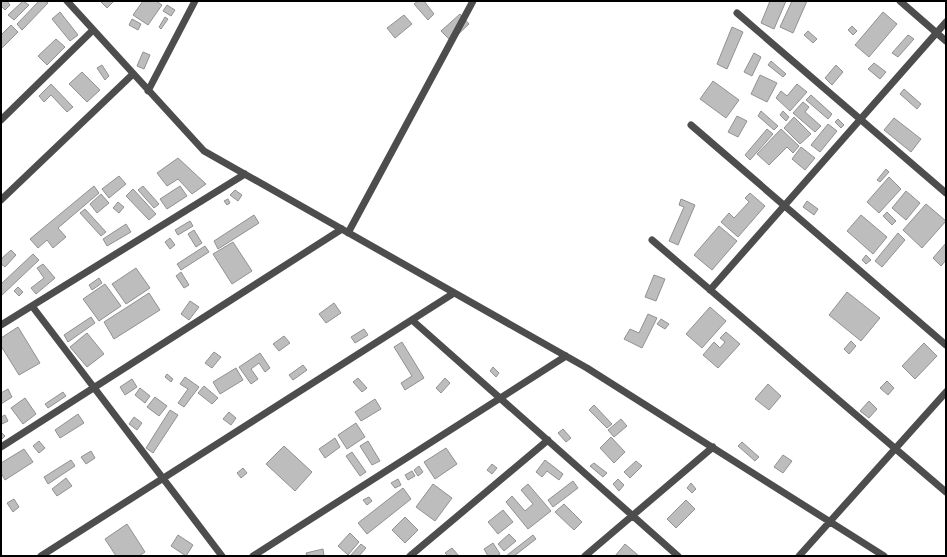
<svg xmlns="http://www.w3.org/2000/svg" width="947" height="557" font-family="Helvetica,sans-serif">
<style>
.building{fill:#bdbdbd;stroke:#919191}
.lines{fill:none;stroke-linecap:round;stroke-linejoin:round}
.minor{stroke:#4d4d4d;stroke-width:7}
</style>
<rect width="100%" height="100%" fill="#fff"/>
<path class="building" d="M1 1H7L10 5 5 10 1 6Z
M23 1 29 5 14 20 8 15Z
M39 1H45L48 3 22 30 17 24Z
M100 1H114L107 8Z
M143 1H156L162 5 148 25 133 15Z
M418 1H424L434 14 428 20 414 4Z
M770 1H786L774 29 761 23Z
M792 1H807L793 33 780 27Z
M167 5 175 10 171 16 163 11Z
M60 12 78 35 70 41 52 19Z
M883 12 897 24 869 57 855 45Z
M460 14 469 24 451 41 441 31Z
M404 15 412 24 395 38 387 28Z
M165 17 168 19 161 29 159 27Z
M132 19 141 24 138 30 129 25Z
M11 25 18 32 1 49V35Z
M852 26 857 31 853 35 848 30Z
M732 27 743 32 727 69 717 64Z
M808 31 817 39 813 43 804 35Z
M908 35 914 39 898 57 892 53Z
M56 39 65 47 47 65 38 56Z
M143 52 150 55 144 69 137 66Z
M754 53 761 57 752 76 744 72Z
M771 61 786 74 783 77 768 65Z
M874 63 886 72 880 79 868 69Z
M102 65 109 76 105 80 97 68Z
M836 65 843 72 832 85 825 78Z
M82 72 100 90 87 102 69 84Z
M760 75 777 83 767 102 751 94Z
M713 81 739 100 726 118 700 99Z
M51 84 73 107 67 112 51 95 44 102 39 96Z
M797 84 807 92 790 111 776 98 781 91 787 96Z
M904 89 921 104 917 109 900 94Z
M811 95 832 114 828 119 806 100Z
M803 102 809 107 805 112 821 126 815 132 793 113Z
M761 111 778 126 774 130 758 116Z
M783 111 789 117 786 121 780 115Z
M737 116 747 121 738 137 728 132Z
M794 117 811 134 800 144 784 128Z
M894 118 921 139 911 152 884 130Z
M838 119 844 125 841 128 835 122Z
M828 124 837 131 820 152 811 145Z
M767 129 773 134 750 160 745 155Z
M781 129 799 146 793 153 787 147 769 165 757 154Z
M801 147 815 158 805 170 792 159Z
M178 158 206 184 192 194 178 179 167 186 157 173Z
M886 169 889 172 880 182 877 180Z
M119 176 126 184 109 198 102 189Z
M889 177 901 189 879 213 867 202Z
M94 186 99 193 58 228 66 237 53 248 47 240 38 248 30 239Z
M143 186 159 204 154 208 138 190Z
M180 186 187 196 167 209 160 199Z
M133 189 156 214 149 220 126 196Z
M235 190 242 195 238 201 230 195Z
M906 191 920 203 906 220 892 208Z
M750 193 765 206 738 237 721 222 729 213 734 218 749 202 745 198Z
M101 194 109 203 97 213 90 204Z
M228 199 230 203 227 205 224 201Z
M681 199 695 205 678 245 669 241 684 207 679 205Z
M807 201 818 209 814 215 803 207Z
M118 202 124 207 119 213 113 208Z
M926 204 946 221 922 248 903 230Z
M85 209 106 232 101 236 80 213Z
M887 212 896 221 892 225 883 216Z
M254 215 259 223 218 249 214 241Z
M861 215 887 237 873 254 847 231Z
M190 221 193 226 178 235 175 230Z
M126 224 131 232 107 246 103 239Z
M719 226 737 241 712 270 694 255Z
M194 230 202 243 196 247 188 234Z
M898 233 905 240 882 267 875 261Z
M170 238 175 245 170 249 165 242Z
M233 242 252 271 232 284 213 254Z
M946 243V260L941 266 933 258Z
M205 246 209 252 181 270 177 264Z
M11 250 16 255 5 267 1 264V259Z
M33 254 39 260 1 296V284Z
M866 255 871 260 866 264 862 260Z
M43 264 55 278 36 294 31 288 44 278 37 268Z
M136 268 150 288 126 304 112 284Z
M181 272 189 285 184 288 176 276Z
M654 275 665 279 656 301 645 297Z
M99 278 102 283 92 290 89 285Z
M105 284 121 306 99 321 83 299Z
M18 287 23 292 19 296 14 291Z
M847 292 880 318 861 341 829 315Z
M149 293 160 310 114 339 104 322Z
M190 301 199 307 189 320 181 314Z
M334 303 341 313 326 323 319 314Z
M710 307 726 321 702 348 686 334Z
M648 314 657 318 642 348 624 339 630 329 639 333Z
M91 317 95 323 68 342 64 335Z
M661 319 669 324 665 329 657 324Z
M18 327 40 363 19 375 1 346V338Z
M364 329 368 335 355 343 351 337Z
M726 332 740 344 718 368 703 355 714 342 720 348 725 342 720 338Z
M87 333 104 354 87 367 70 347Z
M284 336 290 343 279 351 273 344Z
M851 341 856 346 849 354 844 349Z
M402 342 424 378 405 390 401 383 412 376 394 347Z
M924 343 937 356 915 379 902 366Z
M214 352 221 357 212 368 205 363Z
M260 353 270 368 265 372 259 363 251 369 258 379 251 384 239 367Z
M303 365 307 370 293 380 289 375Z
M493 367 499 373 496 377 490 371Z
M236 368 243 380 220 394 213 382Z
M167 374 173 379 171 382 165 377Z
M185 377 199 387 184 407 178 403 188 389 180 384Z
M358 378 367 388 362 392 353 382Z
M445 378 450 383 441 393 436 388Z
M132 379 137 387 125 395 120 387Z
M887 381 894 388 888 395 880 388Z
M768 384 781 396 769 410 755 399Z
M204 386 218 398 212 404 198 393Z
M140 388 150 396 145 403 135 395Z
M8 389 12 397 1 404V393Z
M63 392 66 396 48 408 45 404Z
M155 397 167 406 159 416 147 407Z
M25 398 36 414 23 424 11 408Z
M375 399 381 409 361 421 355 412Z
M869 401 877 409 869 418 860 411Z
M594 405 612 424 607 428 589 410Z
M170 410 178 415 153 453 146 448Z
M229 412 236 418 231 425 223 419Z
M78 414 84 423 60 438 55 430Z
M5 415 8 421 2 424 1 417Z
M134 417 142 423 137 430 129 424Z
M621 419 627 426 614 437 608 430Z
M356 423 365 437 347 449 338 435Z
M563 429 571 438 566 442 558 433Z
M1 432 5 436 1 440Z
M611 437 625 452 614 463 600 448Z
M335 438 340 447 325 458 319 449Z
M39 441 45 448 39 453 33 446Z
M368 441 380 461 372 465 360 446Z
M742 442 759 457 755 461 738 446Z
M284 446 312 472 295 491 266 464Z
M446 448 457 464 435 479 424 462Z
M24 449 33 462 5 480 1 473V463Z
M91 451 95 458 86 464 81 457Z
M352 452 366 472 360 476 346 456Z
M783 455 792 461 783 473 774 467Z
M71 460 75 466 48 484 44 477Z
M545 460 563 474 559 480 547 471 542 477 536 472Z
M636 461 642 466 630 478 624 472Z
M594 463 607 473 603 477 590 466Z
M492 464 497 468 492 474 487 470Z
M419 466 423 472 418 476 414 470Z
M243 468 247 473 241 478 237 473Z
M412 471 415 476 408 480 405 475Z
M66 478 72 486 57 496 52 489Z
M398 479 401 485 395 488 391 483Z
M618 479 624 485 619 491 613 484Z
M573 481 578 488 553 507 548 500Z
M691 483 696 489 692 493 687 488Z
M433 484 452 498 435 521 416 507Z
M528 484 551 511 528 529 506 502 512 496 525 511 533 504 521 490Z
M403 488 411 499 367 534 358 523Z
M369 497 372 501 367 505 363 500Z
M14 499 19 507 13 512 7 503Z
M686 500 695 509 676 528 667 519Z
M564 504 582 522 574 530 555 512Z
M503 510 513 522 498 534 488 522Z
M405 517 418 530 405 543 392 530Z
M127 524 145 552 139 556H116L105 539Z
M350 533 359 542 348 555 338 546Z
M509 534 516 541 504 551 498 544Z
M178 535 193 545 186 556 171 546Z
M533 535 536 539 514 556H506Z
M493 543 500 554 497 556H488L484 549Z
M361 544 366 548 359 556H350Z
M625 544 639 556H615Z
M452 548 459 556H448L445 553Z
M323 549 324 556H307L306 553Z"/>
<g class="lines">
<path class="minor" d="M67 1 204 151 587 368 884 556
M900 1 946 41
M737 13 946 193
M148 91 195 1
M1 120 93 30
M691 125 946 345
M1 200 133 74
M348 233 473 1
M652 240 946 492
M710 290 946 22
M32 306 222 556
M412 320 678 556
M1 325 245 174
M1 447 342 229
M41 556 454 293
M253 556 566 356
M410 556 548 440
M585 556 713 447
M799 556 946 392"/>
</g>
<rect width="947" height="557" fill="none" stroke="#000000" stroke-width="4"/>
</svg>
